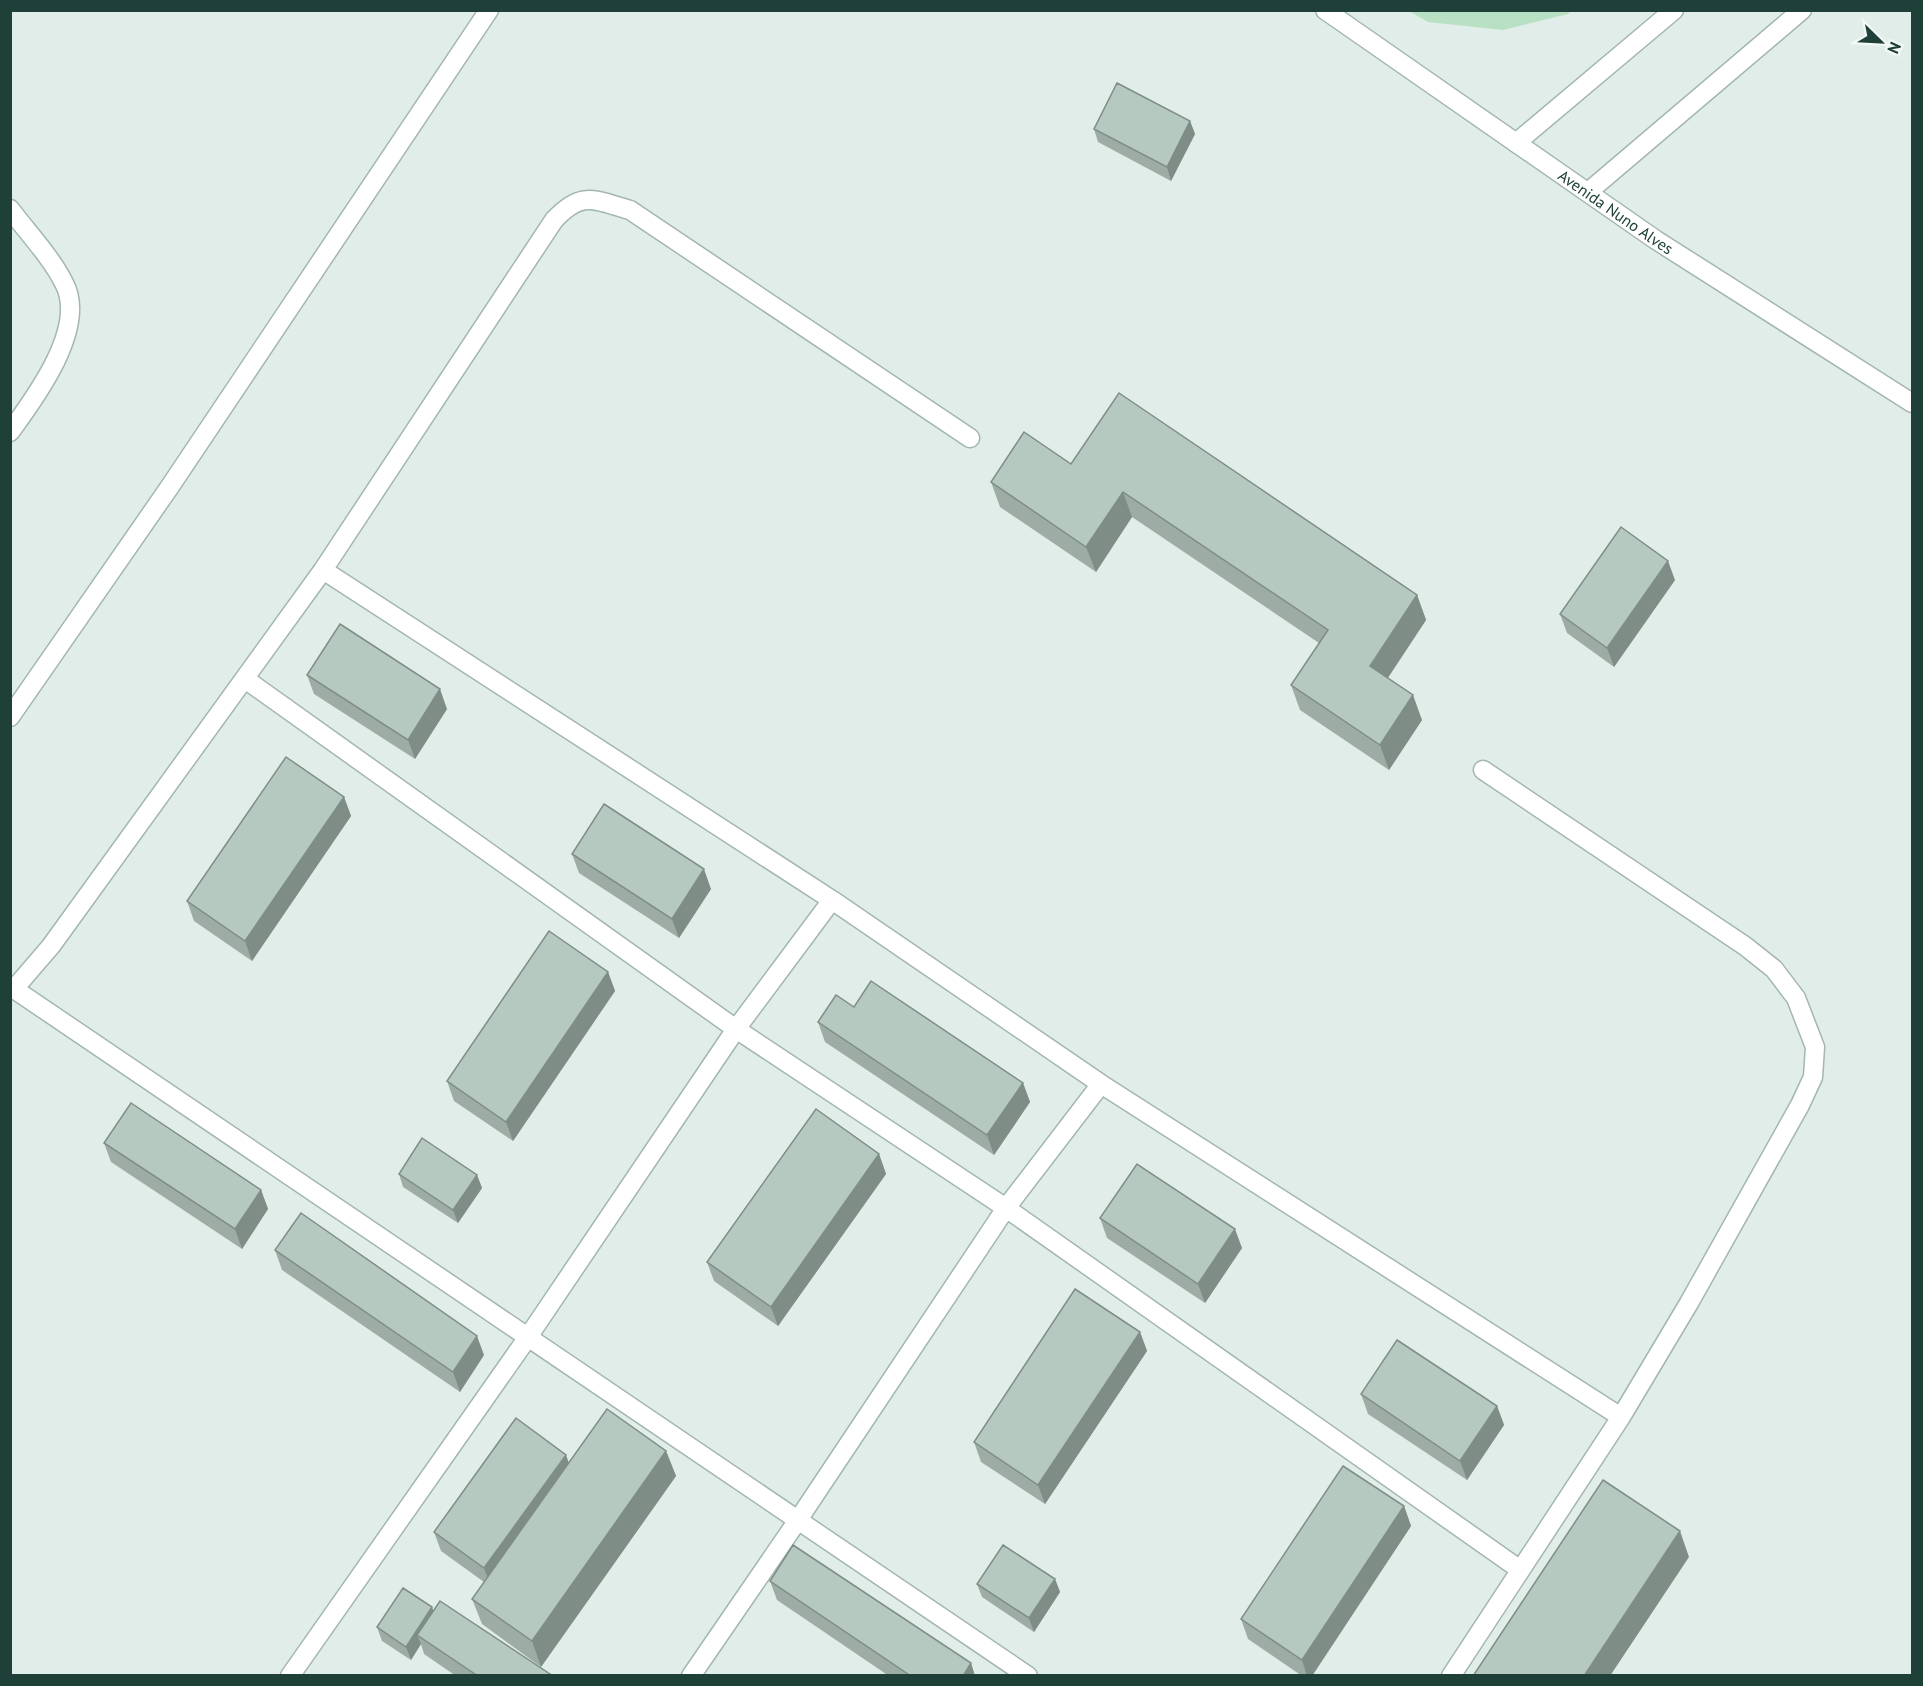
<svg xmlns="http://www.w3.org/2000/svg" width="1923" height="1686" font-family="'PT Sans',sans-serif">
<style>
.green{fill:#b8e1c3}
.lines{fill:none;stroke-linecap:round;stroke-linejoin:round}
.service-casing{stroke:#a3b6b0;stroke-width:21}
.minor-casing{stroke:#a3b6b0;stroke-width:21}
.tertiary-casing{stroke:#a3b6b0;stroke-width:21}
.service{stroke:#fff;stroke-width:18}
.minor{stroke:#fff;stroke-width:18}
.tertiary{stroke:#fff;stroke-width:18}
.wall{fill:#9dada6}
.shaded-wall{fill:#7f8d87}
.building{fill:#b6c9c1;stroke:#7f8d87;stroke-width:1.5}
.labels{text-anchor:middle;stroke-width:6;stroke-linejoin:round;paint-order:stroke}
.street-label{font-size:16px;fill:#1f4038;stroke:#f2f9f6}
</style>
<rect width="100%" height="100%" fill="#e1ede8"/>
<path class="green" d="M1409 11H1571L1568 14 1503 30 1428 22Z"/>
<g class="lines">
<defs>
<path id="service" d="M10 209C28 233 51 257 64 283 88 327 35 398 10 432
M970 438 630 210C594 200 582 190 554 220L323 570 51 946 14 989 1028 1676
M323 570 832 900 1101 1084 1621 1417
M245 679 736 1029 1006 1208 1519 1569
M290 1676 528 1337 736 1029 832 900
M691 1676 798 1520 1006 1208 1101 1084
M1451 1676 1621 1417 1689 1303 1800 1105 1813 1077 1815 1047 1796 998 1774 969 1745 946 1483 770"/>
<path id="minor" d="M1516 143 1674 10
M1588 192 1802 10
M10 717 171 485 489 10"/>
<g id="tertiary">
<path id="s1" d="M1325 10 1656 240 1912 403"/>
</g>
</defs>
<use href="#service" class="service-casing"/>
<use href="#minor" class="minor-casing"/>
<use href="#tertiary" class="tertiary-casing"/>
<use href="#service" class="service"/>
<use href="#minor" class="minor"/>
<use href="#tertiary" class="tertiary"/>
</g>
<path class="wall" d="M1190 121 1195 134 1171 181 1098 142 1094 129Z
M1071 464 1417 595 1426 620 1388 678 1422 720 1389 770 1300 710 1291 685 1319 643 1132 517 1096 572 1000 507 991 482Z
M1675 580 1614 667 1567 633 1560 614Z
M307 675 447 709 415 759 314 694Z
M344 797 351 816 252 961 194 921 187 901Z
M572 854 711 889 679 938 579 873Z
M608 972 615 991 513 1141 454 1101 447 1081Z
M854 1007 1023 1083 1030 1102 994 1155 825 1042 818 1022Z
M104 1143 261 1190 268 1209 242 1249 111 1162Z
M879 1154 886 1174 778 1326 714 1281 707 1262Z
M399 1174 477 1175 482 1188 458 1223 403 1187Z
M1100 1218 1242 1248 1205 1303 1107 1238Z
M275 1250 484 1355 460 1392 282 1270Z
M1140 1332 1147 1351 1045 1504 981 1462 974 1442Z
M1361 1394 1497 1406 1504 1425 1467 1480 1368 1414Z
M666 1451 676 1476 541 1667 482 1624 472 1599 484 1582 441 1551 434 1532 569 1463Z
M1404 1506 1411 1526 1312 1676H1302L1248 1639 1241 1619Z
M1055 1579 1060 1592 1034 1632 982 1597 977 1584Z
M770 1581 971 1663 975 1676H889L777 1600Z
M434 1611 553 1676H456L424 1654 421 1644 411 1660 382 1641 377 1627Z"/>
<path class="shaded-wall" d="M1190 121 1195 134 1171 181 1167 167Z
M1123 492 1132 517 1096 572 1086 547Z
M1668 561 1675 580 1614 667 1607 648Z
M1417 595 1426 620 1379 691 1370 666Z
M440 689 447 709 415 759 408 740Z
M1413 695 1422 720 1389 770 1380 745Z
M344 797 351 816 252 961 245 941Z
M704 869 711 889 679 938 672 919Z
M608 972 615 991 513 1141 506 1122Z
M1023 1083 1030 1102 994 1155 987 1135Z
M879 1154 886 1174 778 1326 771 1307Z
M477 1175 482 1188 458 1223 453 1210Z
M261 1190 268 1209 242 1249 235 1229Z
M1235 1229 1242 1248 1205 1303 1198 1284Z
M1140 1332 1147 1351 1045 1504 1038 1485Z
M477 1336 484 1355 460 1392 453 1372Z
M1497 1406 1504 1425 1467 1480 1460 1461Z
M666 1451 676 1476 541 1667 532 1641Z
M566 1455 573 1474 491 1587 484 1568Z
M1404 1506 1411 1526 1312 1676H1307L1302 1660Z
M1680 1531 1689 1557 1610 1676H1584Z
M1055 1579 1060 1592 1034 1632 1029 1618Z
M432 1607 437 1620 417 1635 421 1644 411 1660 406 1647Z
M971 1663 975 1676H963Z"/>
<path class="building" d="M1117 83 1190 121 1167 167 1094 129Z
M1119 393 1417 595 1370 666 1413 695 1380 745 1291 685 1328 630 1123 492 1086 547 991 482 1024 432 1071 464Z
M1621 527 1668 561 1607 648 1560 614Z
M340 624 440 689 408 740 307 675Z
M286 757 344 797 245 941 187 901Z
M604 804 704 869 672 919 572 854Z
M549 931 608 972 506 1122 447 1081Z
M871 981 1023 1083 987 1135 818 1022 836 995 854 1007Z
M131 1103 261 1190 235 1229 104 1143Z
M816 1109 879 1154 771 1307 707 1262Z
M422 1138 477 1175 453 1210 399 1174Z
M1137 1164 1235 1229 1198 1284 1100 1218Z
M301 1213 477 1336 453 1372 275 1250Z
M1075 1289 1140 1332 1038 1485 974 1442Z
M1397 1340 1497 1406 1460 1461 1361 1394Z
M607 1409 666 1451 532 1641 472 1599Z
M516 1418 566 1455 484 1568 434 1532Z
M1343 1466 1404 1506 1302 1660 1241 1619Z
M1603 1480 1680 1531 1584 1676H1473Z
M793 1545 971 1663 963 1676H911L770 1581Z
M1003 1545 1055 1579 1029 1618 977 1584Z
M403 1588 432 1607 406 1647 377 1627Z
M440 1601 553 1676H478L417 1635Z"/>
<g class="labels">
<g class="street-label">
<text dy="6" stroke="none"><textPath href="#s1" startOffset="354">Avenida Nuno Alves</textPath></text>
</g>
</g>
<rect width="1923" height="1686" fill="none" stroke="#1f4038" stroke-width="24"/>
<g transform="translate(1881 42) rotate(114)" stroke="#f2f9f6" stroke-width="4.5" paint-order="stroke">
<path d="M0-4.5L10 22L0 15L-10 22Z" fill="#1f4038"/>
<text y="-9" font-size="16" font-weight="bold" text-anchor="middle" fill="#1f4038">N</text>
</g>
</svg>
